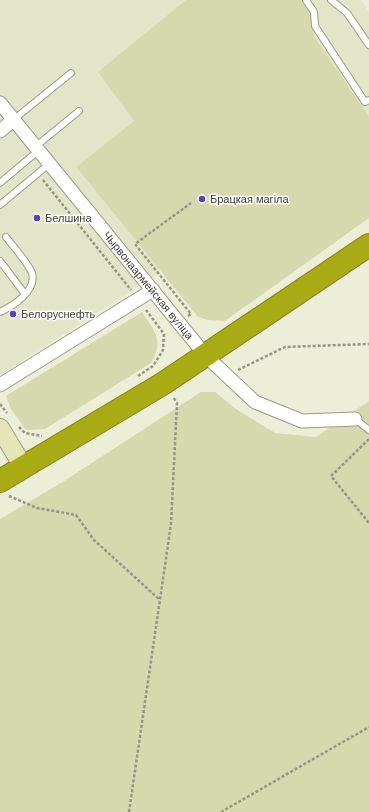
<svg xmlns="http://www.w3.org/2000/svg" width="369" height="812" font-family="Helvetica,sans-serif">
<style>
.built{fill:#e2e5c7}
.green{fill:#d6d9ad}
.lines{fill:none;stroke-linecap:round;stroke-linejoin:round}
.lane-casing{stroke:#9a9c87;stroke-width:8}
.street-casing{stroke:#9a9c87;stroke-width:15}
.secondary-casing{stroke:#9a9c87;stroke-width:20}
.highway-casing{stroke:#82841f;stroke-width:24}
.path{stroke:#939585;stroke-width:2.5;stroke-dasharray:3 2;stroke-linecap:butt}
.lane{stroke:#fff;stroke-width:6}
.street{stroke:#fff;stroke-width:13}
.secondary{stroke:#e5e6b8;stroke-width:18}
.highway{stroke:#a8ab13;stroke-width:22}
.poi-dot{fill:#5843bb;stroke:#fff;stroke-width:1.5}
.labels{text-anchor:middle;stroke-width:3;stroke-linejoin:round;paint-order:stroke}
.poi-label{font-size:11px;fill:#3c3d34;stroke:#fff;text-anchor:start}
.street-label{font-size:11px;fill:#3c3d34;stroke:#fff}
</style>
<rect width="100%" height="100%" fill="#eceed7"/>
<path class="built" d="M0 0H186L134 121 76 167 161 272 0 375Z
M302 0H361L369 12V117L314 36 313 14Z"/>
<path class="green" d="M186 0H302L313 14 314 36 369 117V218L225 321 208 320 198 317 76 167 134 121 98 72Z
M142 312C155 331 164 341 151 363L45 429 26 430 11 409 6 396Z
M201 392H215L236 409 275 433 316 437 369 401V812H0V519L61 483Z"/>
<g class="lines">
<defs>
<path id="lane" d="M306 0 314 12 315 26 365 102 369 100
M331 0 347 13 369 45
M13 120 71 73
M35 147 79 111
M0 183 38 151
M0 205 49 164
M0 261 25 294
M0 312C13 306 37 291 32 273 28 263 13 246 6 237
M355 419 369 430"/>
<g id="street">
<path id="s1" d="M0 103 206 356 255 402 302 421 355 419"/>
<path d="M0 131 13 120"/>
<path d="M0 385 153 290"/>
</g>
<path id="secondary" d="M0 428 24 468"/>
<path id="highway" d="M0 481 164 383 369 245"/>
</defs>
<use href="#lane" class="lane-casing"/>
<use href="#street" class="street-casing"/>
<use href="#secondary" class="secondary-casing"/>
<use href="#highway" class="highway-casing"/>
<path class="path" d="M43 180 131 290
M188 316 191 314 135 244 191 203
M238 370 285 347 369 344
M138 376 153 366 163 350 164 334 146 310
M0 404 7 413
M19 427 25 433 42 436
M369 439 331 476 369 523
M9 496 37 508 76 515 94 540 160 600
M129 812 171 524 177 403 173 397
M221 812 369 727"/>
<use href="#lane" class="lane"/>
<use href="#street" class="street"/>
<use href="#secondary" class="secondary"/>
<use href="#highway" class="highway"/>
</g>
<g class="poi-dot">
<circle cx="202" cy="199" r="4"/>
<circle cx="37" cy="218" r="4"/>
<circle cx="13" cy="314" r="4"/>
</g>
<g class="labels">
<g class="poi-label">
<text x="210" y="203">Брацкая магіла</text>
<text x="45" y="222">Белшина</text>
<text x="21" y="318">Белоруснефть</text>
</g>
<g class="street-label">
<text dy="4" stroke="none"><textPath href="#s1" startOffset="235">Чырвонаармейская вуліца</textPath></text>
</g>
</g>
</svg>
